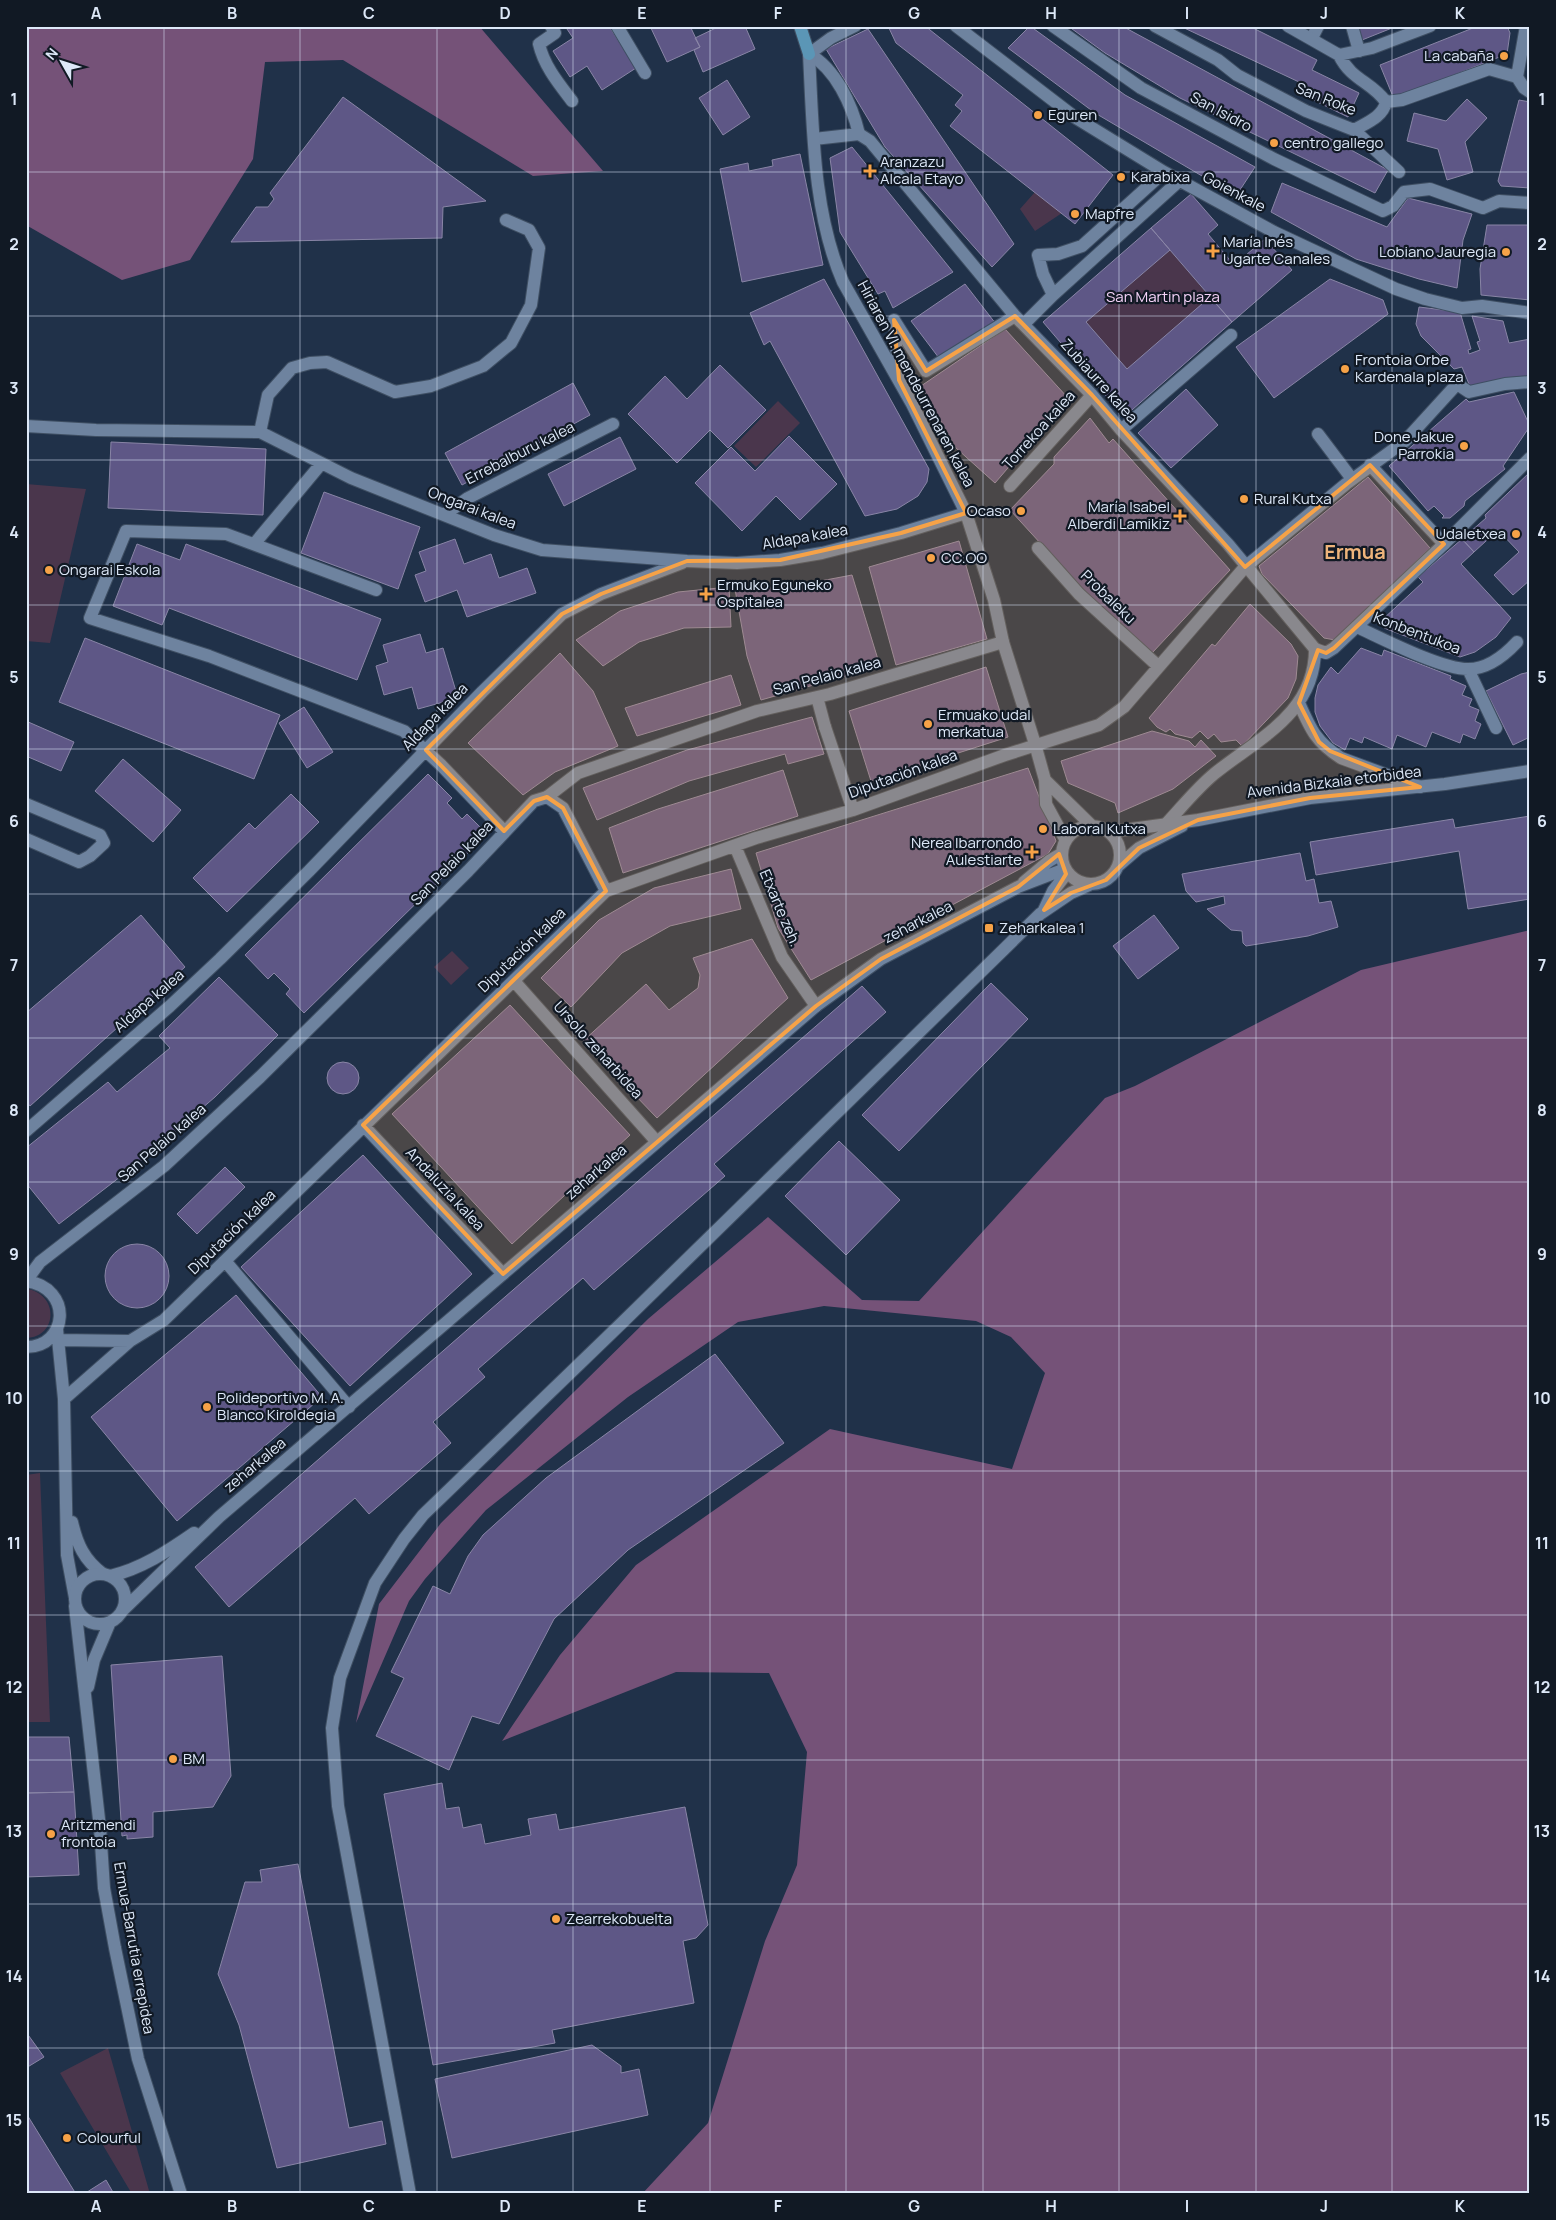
<svg xmlns="http://www.w3.org/2000/svg" width="1556" height="2220" font-family="Manrope,sans-serif">
<style>
.green{fill:#4a364c}
.forest{fill:#755278}
.building{fill:#5e5786;stroke:#8985a6}
.lines{fill:none;stroke-linecap:round;stroke-linejoin:round}
.pedestrian-casing{stroke:#3f4f63;stroke-width:14}
.minor-casing{stroke:#3f4f63;stroke-width:14}
.tertiary-casing{stroke:#3f4f63;stroke-width:14}
.secondary-casing{stroke:#3f4f63;stroke-width:14}
.pedestrian{stroke:#6e839f;stroke-width:12}
.minor{stroke:#6e839f;stroke-width:12}
.tertiary{stroke:#6e839f;stroke-width:12}
.secondary{stroke:#5b96b6;stroke-width:12}
.marked{fill:#f6a247;fill-opacity:0.2;stroke:#f6a247;stroke-width:4;stroke-linejoin:round}
.grid{fill:none;stroke:#dde8f8;stroke-width:1;stroke-opacity:0.55}
.poi-dot{fill:#f6a247;stroke:#111924;stroke-width:2}
.labels{text-anchor:middle;stroke-width:4.5;stroke-linejoin:round;paint-order:stroke}
.poi-label{font-size:15px;fill:#dde8f8;stroke:#111924;text-anchor:start}
.street-label{font-size:15px;fill:#dde8f8;stroke:#111924}
.park-label{font-size:15px;fill:#f5d3f8;stroke:#111924}
.district-label{font-size:20px;font-weight:bold;fill:#eeb47b;stroke:#111924}
.neatline{fill:none;stroke:#dde8f8;stroke-width:2}
.grid-label{font-size:16px;text-anchor:middle;font-weight:bold;fill:#dde8f8}
</style>
<rect width="100%" height="100%" fill="#203149"/>
<path class="green" d="M1035 192 1062 213 1035 231 1020 209Z
M1170 250 1210 297 1127 369 1086 322Z
M778 401 800 423 756 467 734 446Z
M26 484 86 489 50 643 26 641Z
M452 951 469 968 451 985 434 967Z
M27 1289C59 1294 58 1337 26 1338Z
M40 1473 50 1722H26V1475Z
M108 2048 150 2194H132L60 2073Z"/>
<path class="forest" d="M26 26H479L603 171 533 176 343 60 265 62 253 159 190 260 122 280 26 225Z
M1530 930V2194H642L708 2123 765 1941 797 1865 807 1752 769 1673 676 1672 502 1741 560 1655 636 1565 830 1429 1012 1469 1045 1373 1011 1337 976 1321 824 1306 738 1322 628 1397 486 1510 425 1579 409 1601 356 1723 379 1604 441 1523 648 1319 768 1217 862 1300 919 1301 1105 1098 1135 1086 1361 970Z"/>
<path class="building" d="M565 26H609L636 68 602 90 587 66 570 77 553 51 573 38Z
M650 26H690L700 47 667 62Z
M720 26H745L755 49 703 72 694 50 700 47 695 38Z
M888 26H925L1113 175 1075 224 950 126 962 111 955 105 963 95 896 43Z
M1030 26 1125 95 1255 167 1236 196 1095 113 1008 48Z
M1068 26H1122L1388 170 1375 193 1180 98 1105 53Z
M1180 26H1249L1317 60 1312 70 1359 93 1348 117 1295 91 1299 82Z
M1357 26H1397L1362 40Z
M1478 26H1507L1510 33 1507 54 1394 99 1380 65Z
M868 29 1014 244 992 267 885 147 826 49Z
M727 80 750 117 723 135 699 98Z
M343 97 486 201 443 207 442 238 231 242 256 207H268L274 199 270 193Z
M1467 99 1487 118 1465 142 1473 172 1447 180 1438 149 1407 141 1414 113 1446 121Z
M1519 100 1530 102V188L1501 186 1498 181Z
M852 147 953 272 893 308 885 291 878 294 840 232 830 158Z
M800 154 823 265 742 282 720 169 748 163 749 171 773 166 772 160Z
M1282 183 1387 227 1408 198 1472 214 1463 240 1457 288 1419 279 1356 259 1271 212Z
M1191 194 1218 225 1208 234 1234 265 1265 239 1292 270 1232 322 1151 228Z
M1487 225H1530V300L1481 295 1480 269Z
M1151 228 1170 250 1086 322 1127 369 1210 297 1232 322 1124 417 1043 322Z
M824 279 929 469 927 482 918 496 897 509 865 516 770 341 764 345 750 313Z
M1330 279 1383 300 1388 314 1274 398 1236 347Z
M965 284 996 324 942 362 911 321Z
M1419 307 1460 312 1471 349 1468 350 1469 354 1480 350 1477 342 1480 341 1472 316 1503 321 1509 343 1530 339V376L1471 389 1462 367 1454 369 1421 336 1416 324Z
M1005 329 1068 398 995 483 956 448 921 386Z
M720 365 766 410 728 448 710 430 677 463 628 414 665 376 687 399Z
M573 383 590 415 462 485 445 453Z
M1186 389 1218 425 1171 468 1138 433Z
M1514 392 1530 426 1503 466 1505 469 1465 501 1464 506 1450 518H1442L1444 516 1434 506 1428 511 1389 466 1466 399 1469 402Z
M1090 418 1109 443 1113 439 1230 570 1152 653 1084 591 1010 510 1054 464V457Z
M789 436 837 484 800 520 776 496 742 531 695 483 731 447 755 471Z
M620 437 636 469 564 506 548 474Z
M111 442 266 449 263 515 108 508Z
M1530 472V580L1513 595 1494 575 1519 552 1498 530 1474 552 1462 539 1486 518 1485 515Z
M1368 477 1430 548 1335 640 1324 638 1262 574 1259 566Z
M324 492 420 527 398 589 301 553Z
M455 539 464 564 491 554 499 578 527 568 536 593 467 617 457 590 425 602 415 575 426 571 419 552Z
M1462 539 1474 552 1461 564 1511 618 1496 637 1475 652 1460 657 1384 628 1382 620 1423 582 1418 577Z
M959 541 987 639 896 665 869 567Z
M137 544 180 560 186 544 381 619 357 680 169 608 162 625 113 606Z
M852 575 880 666 761 700 747 656 735 589 794 586Z
M729 587 731 627 684 628 639 642 603 666 576 640 620 611 678 592Z
M1250 604 1291 644 1298 656 1296 679 1288 698 1242 746 1236 740 1221 742 1214 734 1208 739 1200 731 1192 738 1175 734 1170 729 1166 732 1157 727 1149 718 1212 644 1215 646Z
M420 634 426 653 443 648 458 698 418 709 412 687 384 695 376 666 388 662 383 645Z
M85 638 280 715 254 779 59 702Z
M1361 648 1382 656 1384 650 1451 676 1450 679 1466 686 1462 695 1472 699 1469 706 1479 710 1475 721 1481 724 1475 739 1463 734 1460 743 1432 732 1426 747 1397 735 1392 749 1364 737 1362 743 1350 738 1345 750 1333 743 1320 726 1315 712V698L1318 685 1331 667 1338 674Z
M560 653 593 691 618 746 555 772 523 795 468 743Z
M986 667 1008 737 871 781 849 711Z
M1530 672V737L1513 745 1486 691 1521 674Z
M731 675 741 705 637 736 625 708Z
M304 707 333 752 307 768 279 723Z
M812 717 824 754 788 764 785 754 689 781 597 820 583 788 687 750Z
M26 721 74 742 61 771 26 756Z
M1152 731 1189 741 1195 747 1201 740 1216 756 1173 789 1118 813 1115 803 1068 783 1061 761Z
M123 759 181 810 153 842 95 791Z
M1028 768 1056 841 1048 854 811 980 778 928 756 853Z
M783 770 798 816 623 873 609 828 658 809Z
M428 774 452 798 447 803 462 819 467 814 487 834 304 1013 286 994 290 989 274 973 268 979 245 955Z
M291 794 319 822 227 912 193 878 249 823 255 829Z
M1530 816V899L1468 909 1459 851 1316 875 1310 842 1453 819 1455 828Z
M1300 853 1306 881 1314 879 1319 903 1331 901 1338 927 1308 936 1246 946 1243 943 1242 931 1231 930 1207 909 1225 904 1224 896 1196 902 1186 891 1182 874Z
M731 869 741 909 670 926 622 953 571 1007 541 978 599 920 654 888Z
M141 915 185 967 30 1106 26 1101V1013Z
M1154 915 1179 948 1138 979 1113 946Z
M752 939 788 998 657 1118 583 1041 646 984 669 1010 698 988 700 975 693 958Z
M219 977 278 1035 215 1097 142 1160 59 1224 26 1183V1148L108 1082 117 1092 170 1048 159 1036Z
M991 983 1028 1019 899 1151 862 1115Z
M862 986 886 1012 714 1164 725 1176 594 1290 583 1278 478 1369 485 1377 433 1422 451 1443 369 1514 355 1498 229 1607 195 1567Z
M510 1005 630 1135 512 1244 392 1114Z
M327 1078a16 16 0 1 1 32 0a16 16 0 1 1-32 0Z
M839 1141 900 1200 846 1255 785 1196Z
M363 1155 472 1274 350 1386 241 1267Z
M225 1167 245 1187 197 1234 177 1214Z
M105 1276a32 32 0 1 1 64 0a32 32 0 1 1-64 0Z
M236 1295 322 1397 177 1521 91 1417Z
M715 1354 784 1443 628 1550 554 1619 499 1724 472 1716 449 1770 376 1736 404 1678 391 1672 433 1586 450 1594 468 1556 483 1535 546 1478Z
M222 1656 231 1776 213 1807 153 1812V1837L127 1839V1835L122 1836 111 1665Z
M26 1737H69L74 1792 26 1793Z
M442 1783 446 1809 459 1807 463 1828 481 1824 485 1844 531 1835 528 1819 556 1814 559 1830 685 1807 708 1925 696 1938 683 1941 694 2003 552 2030 555 2043 433 2065 384 1794Z
M74 1792 79 1875 26 1877V1793Z
M298 1864 349 2128 382 2121 386 2144 277 2168 239 2025 218 1974 245 1882H262L260 1870Z
M26 2032 44 2057 26 2068Z
M592 2045 621 2066V2073L639 2069 648 2115 452 2158 435 2079Z
M26 2113 71 2186 76 2194 26 2193Z
M106 2180 114 2194H84Z"/>
<g class="lines">
<defs>
<path id="pedestrian" d="M1352 26 1359 51
M1312 38 1318 26
M859 134 870 141 1015 316 1092 395 1121 430 1228 544 1315 649
M899 380 894 320 926 371 1015 316
M1121 430 1231 335
M1318 434 1352 479
M1370 465 1444 544
M1010 486 1092 395
M1245 567 1346 484 1405 441 1457 384 1469 392 1505 384 1530 382
M1357 627C1383 639 1441 669 1468 669 1488 669 1504 656 1517 642
M1468 669 1496 728
M817 697 825 727
M547 797 578 773 757 711 830 694 1003 642"/>
<path id="minor" d="M551 26 555 33 539 44C544 66 559 84 572 101
M617 26 645 73
M956 26 1076 118 1164 172 1274 232 1396 289 1425 299 1462 308 1482 306 1530 313
M1053 26 1141 88 1274 159 1383 211 1393 206 1404 192 1430 189 1483 208 1499 201 1530 203
M1155 26 1218 60 1237 75 1306 111 1354 130 1399 172
M1288 26 1339 55 1372 48 1430 26
M1339 55C1352 81 1371 81 1386 102
M1517 77 1526 26
M1517 77 1524 88 1530 92
M1386 102 1402 100 1489 69 1517 77
M1354 130C1366 123 1383 117 1386 102
M814 139 859 134C852 105 836 69 809 54L831 38 855 26
M506 220 529 230 539 248 531 305 511 343 483 366 431 386 395 392 327 362 310 363 292 368 268 395 260 432 351 478 494 535 542 550 687 561 737 563 780 560 822 553 901 533 966 513
M1053 295 1043 274 1038 255 1058 254 1082 246 1164 172
M1024 324 1053 295 1179 181
M26 426 96 430 260 432
M444 515 468 498 613 424
M255 543 321 464
M1038 548 1079 594 1158 666
M376 590 226 534 126 531 90 618 209 656 404 731 441 765 504 831
M1299 703C1311 730 1316 742 1341 758L1420 787
M825 727 853 810
M26 804 100 835 104 843 90 856 79 862 26 839
M1166 824C1181 808 1196 789 1214 774 1257 739 1315 714 1315 649L1326 653 1334 648 1444 544 1530 458
M735 846 782 957 816 1006
M514 981 657 1142
M363 1125 503 1274
M26 1131 170 1006 220 959 309 871 482 692 562 614 601 594 682 563
M226 1262 349 1407
M26 1281 40 1262 164 1166 260 1077 468 871 534 801 547 797 563 808 606 891
M26 1281C74 1288 68 1347 26 1347
M57 1329 64 1399 67 1555 75 1598
M58 1340 130 1341
M64 1399 130 1341 164 1320 606 891 756 838 853 810 1005 755 1099 725 1124 707 1245 567
M72 1522C77 1544 84 1560 103 1574"/>
<path id="tertiary" d="M809 54C813 130 813 213 843 282L912 404 966 513 994 600 1003 642 1035 744 1045 780 1046 804 1065 839
M1045 780 1091 825
M1062 855a29 29 0 1 1 58 0a29 29 0 1 1-58 0Z
M1109 832 1198 820 1310 798 1445 784 1530 771
M1118 866 1139 848 1182 826
M1024 882 1049 861 1061 854
M1044 910 1053 891 1067 873
M75 1599a25 25 0 1 1 50 0a25 25 0 1 1-50 0Z
M110 1576C141 1569 168 1551 194 1533
M75 1606 100 1828 104 1888 115 1948 138 2059 181 2194
M122 1611 219 1517 816 1006 881 959 1018 887 1065 869
M88 1687 94 1660 110 1622
M410 2194 338 1806 332 1728 340 1678 375 1583 404 1539 423 1515C630 1316 836 1115 1040 914L1071 893 1089 885"/>
<path id="secondary" d="M800 26 809 54"/>
</defs>
<use href="#pedestrian" class="pedestrian-casing"/>
<use href="#minor" class="minor-casing"/>
<use href="#tertiary" class="tertiary-casing"/>
<use href="#secondary" class="secondary-casing"/>
<use href="#pedestrian" class="pedestrian"/>
<use href="#minor" class="minor"/>
<use href="#tertiary" class="tertiary"/>
<use href="#secondary" class="secondary"/>
</g>
<path class="marked" d="M1015 316 1092 395 1245 567 1370 465 1444 544 1334 648 1326 653 1318 650 1299 703 1319 742 1330 751 1420 787 1310 798 1198 820 1139 848 1106 880 1071 893 1044 910 1066 874 1059 854 1018 887 881 959 816 1006 503 1274 363 1125 606 891 563 808 547 797 534 801 504 831 426 750 562 614 601 594 687 561 780 560 901 533 966 513 899 380 894 320 926 371Z"/>
<path class="grid" d="M164 26V2194M300 26V2194M437 26V2194M573 26V2194M710 26V2194M846 26V2194M983 26V2194M1119 26V2194M1256 26V2194M1392 26V2194M26 172H1530M26 316H1530M26 460H1530M26 605H1530M26 749H1530M26 894H1530M26 1038H1530M26 1182H1530M26 1326H1530M26 1471H1530M26 1615H1530M26 1760H1530M26 1904H1530M26 2048H1530"/>
<g class="poi-dot">
<circle cx="1504" cy="56" r="5"/>
<circle cx="1038" cy="115" r="5"/>
<circle cx="1274" cy="143" r="5"/>
<path d="M867.5 163.5h5v5h5v5h-5v5h-5v-5h-5v-5h5z"/>
<circle cx="1121" cy="177" r="5"/>
<circle cx="1075" cy="214" r="5"/>
<path d="M1210.5 243.5h5v5h5v5h-5v5h-5v-5h-5v-5h5z"/>
<circle cx="1506" cy="252" r="5"/>
<circle cx="1345" cy="369" r="5"/>
<circle cx="1464" cy="446" r="5"/>
<circle cx="1244" cy="499" r="5"/>
<circle cx="1021" cy="511" r="5"/>
<path d="M1177.5 508.5h5v5h5v5h-5v5h-5v-5h-5v-5h5z"/>
<circle cx="1516" cy="534" r="5"/>
<circle cx="931" cy="558" r="5"/>
<circle cx="49" cy="570" r="5"/>
<path d="M703.5 586.5h5v5h5v5h-5v5h-5v-5h-5v-5h5z"/>
<circle cx="928" cy="724" r="5"/>
<circle cx="1043" cy="829" r="5"/>
<path d="M1029.5 844.5h5v5h5v5h-5v5h-5v-5h-5v-5h5z"/>
<rect x="984" y="923" width="10" height="10" rx="2.5"/>
<circle cx="207" cy="1407" r="5"/>
<circle cx="173" cy="1759" r="5"/>
<circle cx="51" cy="1834" r="5"/>
<circle cx="556" cy="1919" r="5"/>
<circle cx="67" cy="2138" r="5"/>
</g>
<g class="labels">
<g class="poi-label">
<text x="1494" y="61" text-anchor="end">La cabaña</text>
<text x="1048" y="120">Eguren</text>
<text x="1284" y="148">centro gallego</text>
<text x="880" y="167">Aranzazu<tspan x="880" dy="17">Alcala Etayo</tspan></text>
<text x="1131" y="182">Karabixa</text>
<text x="1085" y="219">Mapfre</text>
<text x="1223" y="247">María Inés<tspan x="1223" dy="17">Ugarte Canales</tspan></text>
<text x="1496" y="257" text-anchor="end">Lobiano Jauregia</text>
<text x="1355" y="365">Frontoia Orbe<tspan x="1355" dy="17">Kardenala plaza</tspan></text>
<text x="1454" y="442" text-anchor="end">Done Jakue<tspan x="1454" dy="17">Parrokia</tspan></text>
<text x="1254" y="504">Rural Kutxa</text>
<text x="1170" y="512" text-anchor="end">María Isabel<tspan x="1170" dy="17">Alberdi Lamikiz</tspan></text>
<text x="1011" y="516" text-anchor="end">Ocaso</text>
<text x="1506" y="539" text-anchor="end">Udaletxea</text>
<text x="941" y="563">CC.OO</text>
<text x="59" y="575">Ongarai Eskola</text>
<text x="717" y="590">Ermuko Eguneko<tspan x="717" dy="17">Ospitalea</tspan></text>
<text x="938" y="720">Ermuako udal<tspan x="938" dy="17">merkatua</tspan></text>
<text x="1053" y="834">Laboral Kutxa</text>
<text x="1022" y="848" text-anchor="end">Nerea Ibarrondo<tspan x="1022" dy="17">Aulestiarte</tspan></text>
<text x="999" y="933">Zeharkalea 1</text>
<text x="217" y="1403">Polideportivo M. A.<tspan x="217" dy="17">Blanco Kiroldegia</tspan></text>
<text x="183" y="1764">BM</text>
<text x="61" y="1830">Aritzmendi<tspan x="61" dy="17">frontoia</tspan></text>
<text x="566" y="1924">Zearrekobuelta</text>
<text x="77" y="2143">Colourful</text>
</g>
<g class="street-label">
<text transform="translate(1326 99) rotate(22)" y="5">San Roke</text>
<text transform="translate(1221 112) rotate(28)" y="5">San Isidro</text>
<text transform="translate(1234 192) rotate(28)" y="5">Goienkale</text>
<text transform="translate(1099 381) rotate(48)" y="5">Zubiaurre kalea</text>
<text transform="translate(916 384) rotate(62)" y="5">Hiriaren VI. mendeurrenaren kalea</text>
<text transform="translate(1039 430) rotate(-48)" y="5">Torrekoa kalea</text>
<text transform="translate(520 453) rotate(-27)" y="5">Errebalburu kalea</text>
<text transform="translate(472 508) rotate(21)" y="5">Ongarai kalea</text>
<text transform="translate(805 537) rotate(-10)" y="5">Aldapa kalea</text>
<text transform="translate(1108 597) rotate(44)" y="5">Probaleku</text>
<text transform="translate(1417 633) rotate(21)" y="5">Konbentukoa</text>
<text transform="translate(827 676) rotate(-15)" y="5">San Pelaio kalea</text>
<text transform="translate(435 717) rotate(-46)" y="5">Aldapa kalea</text>
<text transform="translate(903 774) rotate(-20)" y="5">Diputación kalea</text>
<text transform="translate(1334 782) rotate(-7)" y="5">Avenida Bizkaia etorbidea</text>
<text transform="translate(452 863) rotate(-46)" y="5">San Pelaio kalea</text>
<text transform="translate(780 908) rotate(67)" y="5">Etxarte zeh.</text>
<text transform="translate(918 922) rotate(-27)" y="5">zeharkalea</text>
<text transform="translate(522 950) rotate(-44)" y="5">Diputación kalea</text>
<text transform="translate(149 1001) rotate(-41)" y="5">Aldapa kalea</text>
<text transform="translate(598 1050) rotate(48)" y="5">Ursolo zeharbidea</text>
<text transform="translate(162 1143) rotate(-41)" y="5">San Pelaio kalea</text>
<text transform="translate(596 1172) rotate(-41)" y="5">zeharkalea</text>
<text transform="translate(445 1189) rotate(47)" y="5">Andaluzia kalea</text>
<text transform="translate(232 1232) rotate(-44)" y="5">Diputación kalea</text>
<text transform="translate(255 1465) rotate(-40)" y="5">zeharkalea</text>
<text transform="translate(134 1948) rotate(80)" y="5">Ermua-Barrutia errepidea</text>
</g>
<g class="park-label">
<text x="1163" y="302">San Martin plaza</text>
</g>
<g class="district-label">
<text x="1355" y="559">Ermua</text>
</g>
</g>
<rect width="1556" height="2220" fill="none" stroke="#111924" stroke-width="55"/>
<g transform="translate(62 62) rotate(309)" stroke="#111924" stroke-width="4" paint-order="stroke">
<path d="M0-4L9 19L0 12L-9 19Z" fill="#dde8f8"/>
<text y="-8" font-size="14" font-weight="bold" text-anchor="middle" fill="#dde8f8">N</text>
</g>
<rect x="28" y="28" width="1500" height="2164" class="neatline"/>
<g class="grid-label">
<text x="96" y="19">A</text>
<text x="232" y="19">B</text>
<text x="369" y="19">C</text>
<text x="505" y="19">D</text>
<text x="642" y="19">E</text>
<text x="778" y="19">F</text>
<text x="914" y="19">G</text>
<text x="1051" y="19">H</text>
<text x="1187" y="19">I</text>
<text x="1324" y="19">J</text>
<text x="1460" y="19">K</text>
<text x="14" y="105">1</text>
<text x="1542" y="105">1</text>
<text x="14" y="250">2</text>
<text x="1542" y="250">2</text>
<text x="14" y="394">3</text>
<text x="1542" y="394">3</text>
<text x="14" y="538">4</text>
<text x="1542" y="538">4</text>
<text x="14" y="683">5</text>
<text x="1542" y="683">5</text>
<text x="14" y="827">6</text>
<text x="1542" y="827">6</text>
<text x="14" y="971">7</text>
<text x="1542" y="971">7</text>
<text x="14" y="1116">8</text>
<text x="1542" y="1116">8</text>
<text x="14" y="1260">9</text>
<text x="1542" y="1260">9</text>
<text x="14" y="1404">10</text>
<text x="1542" y="1404">10</text>
<text x="14" y="1549">11</text>
<text x="1542" y="1549">11</text>
<text x="14" y="1693">12</text>
<text x="1542" y="1693">12</text>
<text x="14" y="1837">13</text>
<text x="1542" y="1837">13</text>
<text x="14" y="1982">14</text>
<text x="1542" y="1982">14</text>
<text x="14" y="2126">15</text>
<text x="1542" y="2126">15</text>
<text x="96" y="2212">A</text>
<text x="232" y="2212">B</text>
<text x="369" y="2212">C</text>
<text x="505" y="2212">D</text>
<text x="642" y="2212">E</text>
<text x="778" y="2212">F</text>
<text x="914" y="2212">G</text>
<text x="1051" y="2212">H</text>
<text x="1187" y="2212">I</text>
<text x="1324" y="2212">J</text>
<text x="1460" y="2212">K</text>
</g>
</svg>
